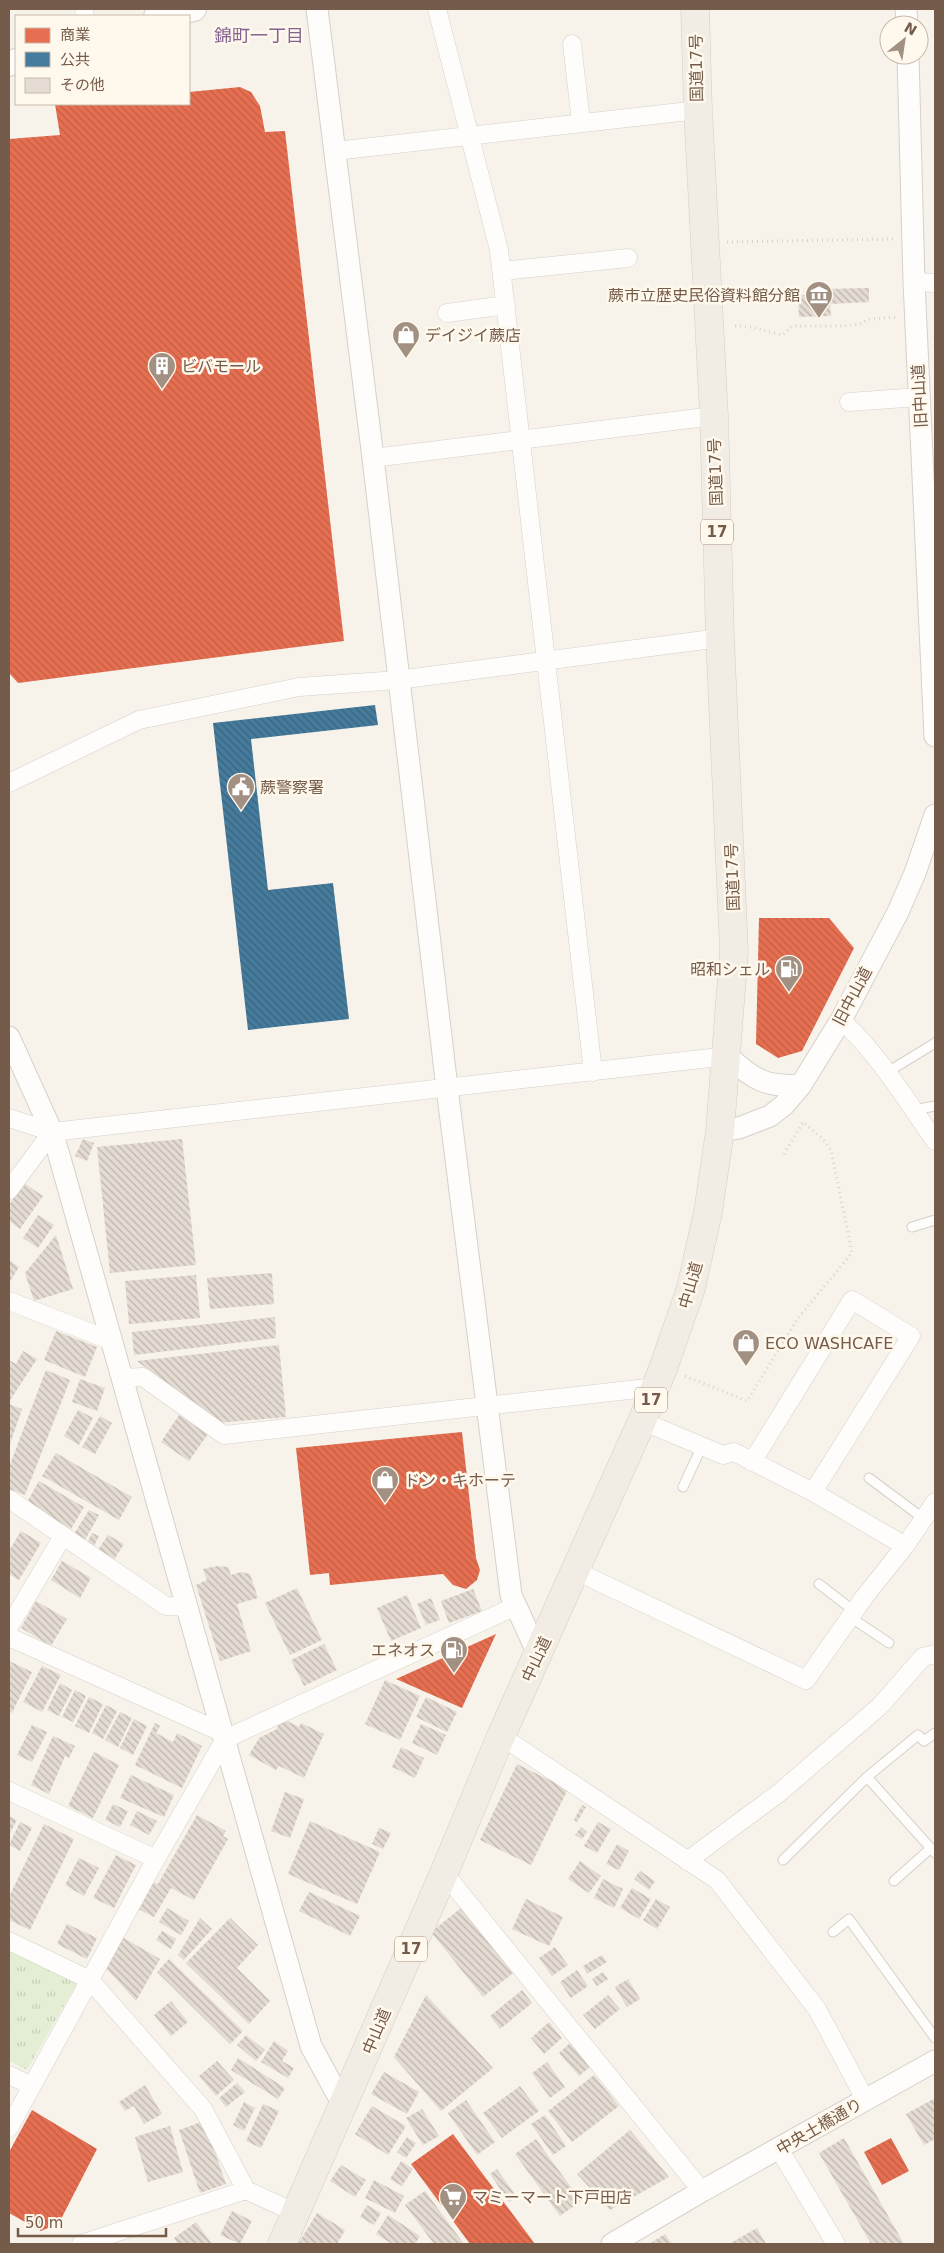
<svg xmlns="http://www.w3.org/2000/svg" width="944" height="2253" font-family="'DejaVu Sans','Noto Sans JP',sans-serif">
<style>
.park{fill:url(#park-tufts)}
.shops{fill:url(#shops-back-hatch)}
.public{fill:url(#public-back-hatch)}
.building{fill:url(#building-back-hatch)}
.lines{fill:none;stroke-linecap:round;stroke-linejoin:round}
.service-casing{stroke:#d6d0c9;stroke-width:11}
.minor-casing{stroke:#d6d0c9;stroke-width:19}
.tertiary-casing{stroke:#d6d0c9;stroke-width:23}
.secondary-casing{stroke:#d6cfc7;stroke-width:26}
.trunk-casing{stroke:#d5cdc6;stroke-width:29}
.path{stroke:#dad2cd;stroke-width:3;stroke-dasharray:1 4;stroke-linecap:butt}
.service{stroke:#fefdfc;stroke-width:9}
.minor{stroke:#fefdfc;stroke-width:18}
.tertiary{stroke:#fefdfc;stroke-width:21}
.secondary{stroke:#fefdfc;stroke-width:24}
.trunk{stroke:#f1ece4;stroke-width:28}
.labels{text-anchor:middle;stroke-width:5;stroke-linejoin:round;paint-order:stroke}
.shield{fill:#fff8ec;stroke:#9e8a7b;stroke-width:1}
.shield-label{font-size:15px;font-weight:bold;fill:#755b4a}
.street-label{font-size:16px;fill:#755b4a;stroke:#fff8ec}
.poi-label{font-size:16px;fill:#755b4a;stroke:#fff8ec;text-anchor:start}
.neighbourhood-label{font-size:18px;fill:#846292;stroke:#fff8ec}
</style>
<defs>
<pattern id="park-tufts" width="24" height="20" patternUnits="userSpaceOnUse" patternTransform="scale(1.25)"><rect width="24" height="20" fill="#e3eed5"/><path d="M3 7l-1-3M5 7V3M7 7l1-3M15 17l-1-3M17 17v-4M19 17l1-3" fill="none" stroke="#c6ceb8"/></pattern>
<pattern id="shops-back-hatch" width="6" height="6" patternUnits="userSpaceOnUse" patternTransform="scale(1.25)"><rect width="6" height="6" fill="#e76f51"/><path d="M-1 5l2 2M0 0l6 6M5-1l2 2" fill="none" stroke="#c05e45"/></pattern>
<pattern id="public-back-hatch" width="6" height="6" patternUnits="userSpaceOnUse" patternTransform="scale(1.25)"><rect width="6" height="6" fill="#457b9d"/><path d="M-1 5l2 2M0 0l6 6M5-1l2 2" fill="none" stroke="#3c637b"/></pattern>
<pattern id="building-back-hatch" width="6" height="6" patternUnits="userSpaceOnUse" patternTransform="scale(1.25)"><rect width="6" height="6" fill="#e4dbd2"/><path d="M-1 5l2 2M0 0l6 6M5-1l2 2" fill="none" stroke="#bdb5ac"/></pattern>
</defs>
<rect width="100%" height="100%" fill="#f7f3ea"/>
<path class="park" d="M9 1944 80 1978 27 2070 9 2061Z"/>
<path class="shops" d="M240 87 251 92 260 106 265 132 285 131 344 641 18 683 10 674 9 661V139L60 135 55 104H189V92Z
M759 918H829L854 948 802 1051 778 1058 756 1044Z
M462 1432 476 1558 480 1570 477 1580 466 1589 453 1585 443 1574 330 1585 329 1573 310 1575 296 1448Z
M496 1634 462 1708 396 1679Z
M32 2110 97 2149 59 2223 41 2231 9 2213V2152Z
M453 2134 535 2244H470L411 2164Z
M891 2138 909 2171 882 2185 864 2152Z"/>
<path class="public" d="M375 705 378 725 251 739 268 890 333 883 349 1019 248 1030 213 723Z"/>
<path class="building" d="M869 288V302L830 304 831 316 799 317 798 295 822 294V289Z
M83 1139 94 1143 87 1161 75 1156Z
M182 1139 196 1265 110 1273 97 1147Z
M24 1183 43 1196 20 1229 9 1221V1205Z
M38 1215 54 1225 38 1248 23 1238Z
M56 1235 73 1289 34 1301 25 1273Z
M9 1260 19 1267 9 1283Z
M272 1273 274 1304 210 1309 207 1278Z
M196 1275 200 1318 129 1324 125 1281Z
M275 1317 276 1338 134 1355 132 1332Z
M56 1331 97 1347 85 1377 44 1360Z
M279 1345 286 1417 217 1423 137 1361Z
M23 1351 37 1359 9 1402V1360L16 1364Z
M46 1370 70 1380 25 1495 9 1489V1467Z
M80 1379 105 1388 97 1411 72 1402Z
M9 1404 22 1409 9 1447Z
M78 1410 93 1418 79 1445 64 1436Z
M179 1415 208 1434 189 1461 161 1442Z
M100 1416 112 1423 95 1454 82 1447Z
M56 1453 132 1497 119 1520 42 1476Z
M39 1481 84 1507 71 1529 26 1504Z
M89 1510 99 1515 85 1540 74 1534Z
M21 1531 41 1543 19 1580 9 1574V1551Z
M92 1533 99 1536 93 1548 86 1545Z
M108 1535 124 1544 114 1560 98 1550Z
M62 1561 91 1578 80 1598 51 1580Z
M217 1566 228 1567 231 1575 241 1572 250 1574 258 1598 237 1604 251 1651 220 1661 196 1585 207 1580 203 1569Z
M297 1588 322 1640 290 1655 265 1603Z
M473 1589 482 1611 449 1623 441 1601Z
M407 1595 421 1628 391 1641 377 1608Z
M431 1598 440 1620 426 1625 417 1604Z
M36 1601 67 1619 51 1646 21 1628Z
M324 1644 337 1670 304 1686 291 1660Z
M9 1661 32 1672 12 1713 9 1711Z
M42 1666 61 1675 42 1712 23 1702Z
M385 1680 420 1696 400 1740 365 1724Z
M60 1683 72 1690 59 1716 47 1710Z
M75 1690 86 1696 73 1722 62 1717Z
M89 1697 103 1704 89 1733 75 1726Z
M426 1697 457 1712 447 1732 416 1717Z
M106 1705 117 1711 103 1739 92 1733Z
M120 1712 132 1718 118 1747 105 1740Z
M281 1718 299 1727 301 1723 324 1734 304 1778 279 1766 276 1770 249 1755 259 1738 277 1729Z
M134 1719 147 1726 133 1755 120 1748Z
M155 1723 160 1726 156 1733 173 1742 177 1733 202 1746 182 1788 135 1765Z
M421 1724 446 1735 437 1755 412 1743Z
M32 1725 47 1732 32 1762 17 1755Z
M53 1736 75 1746 69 1758 65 1756 49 1794 31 1785Z
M401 1747 424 1758 415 1778 392 1767Z
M94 1752 119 1765 93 1818 68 1806Z
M517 1764 568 1789 531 1865 480 1840Z
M131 1775 174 1795 164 1817 120 1798Z
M285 1792 304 1799 290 1838 271 1831Z
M113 1804 128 1811 120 1827 105 1820Z
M582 1805 586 1807 577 1822 574 1820Z
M137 1811 157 1821 149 1835 130 1825Z
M197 1815 226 1831 223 1836 228 1839 194 1900 171 1888 154 1917 138 1909 153 1882 158 1884Z
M9 1816 17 1820 9 1835Z
M310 1821 380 1852 357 1904 288 1874Z
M20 1822 32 1828 20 1851 9 1845Z
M598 1822 611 1829 597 1853 584 1846Z
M44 1824 74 1839 30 1930 9 1920V1897Z
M581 1827 587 1832 582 1839 575 1835Z
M379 1828 391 1833 383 1849 372 1844Z
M617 1844 629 1851 619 1870 606 1864Z
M116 1855 136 1865 114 1908 93 1898Z
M79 1858 99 1868 84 1896 65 1885Z
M580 1861 601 1876 589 1893 568 1879Z
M640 1871 655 1881 649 1890 634 1879Z
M603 1879 623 1889 614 1908 594 1898Z
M632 1888 651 1899 639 1919 620 1908Z
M309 1892 360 1916 350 1936 299 1911Z
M526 1899 563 1917 549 1946 512 1929Z
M656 1899 670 1907 657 1929 643 1920Z
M167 1908 189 1921 181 1935 159 1922Z
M461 1908 513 1973 483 1997 431 1932Z
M200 1918 212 1929 184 1960 178 1955Z
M230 1918 258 1945 237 1968 270 2001 249 2024 186 1963Z
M67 1924 97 1938 87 1959 57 1944Z
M162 1931 176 1939 171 1949 156 1940Z
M122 1937 160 1959 136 2001 105 1967Z
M555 1947 568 1965 552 1976 539 1958Z
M602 1955 607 1962 587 1974 583 1966Z
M169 1959 243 2031 230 2044 157 1972Z
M577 1970 588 1986 571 1998 560 1982Z
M603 1972 608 1979 597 1986 592 1979Z
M628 1979 640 1999 627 2007 615 1987Z
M522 1990 532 2003 500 2029 490 2016Z
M426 1995 493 2068 441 2111 394 2057Z
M608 1995 620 2009 595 2029 583 2015Z
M171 2001 188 2022 171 2036 154 2015Z
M549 2022 562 2038 544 2054 531 2038Z
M246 2035 265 2050 256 2061 237 2045Z
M274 2041 288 2051 282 2061 294 2068 288 2078 261 2062Z
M570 2043 590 2067 579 2076 559 2053Z
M238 2058 285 2088 278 2099 231 2070Z
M217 2061 234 2080 216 2096 199 2076Z
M547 2062 565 2087 550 2098 532 2073Z
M384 2072 419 2092 407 2114 371 2094Z
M594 2075 619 2106 572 2142 548 2111Z
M237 2083 245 2092 226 2107 219 2098Z
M145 2085 162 2114 144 2124 134 2106 125 2111 119 2102Z
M520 2086 539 2111 502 2138 483 2113Z
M935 2098V2139L924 2145 906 2114Z
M466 2100 495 2142 477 2155 448 2113Z
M244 2102 255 2108 244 2131 233 2125Z
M263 2104 279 2111 261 2148 246 2141Z
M372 2106 406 2126 388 2155 355 2134Z
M422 2109 439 2136 423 2145 406 2118Z
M545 2115 566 2146 553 2155 531 2124Z
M204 2121 226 2184 200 2193 179 2130Z
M170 2126 183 2172 148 2182 135 2137Z
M630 2130 669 2177 610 2210 577 2174Z
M407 2137 416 2143 406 2158 397 2152Z
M844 2138 904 2244H871L819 2153Z
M536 2139 581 2201 560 2216 515 2154Z
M401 2161 413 2169 402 2186 390 2179Z
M341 2165 366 2180 355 2197 330 2181Z
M497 2169 517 2197 509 2202 490 2174Z
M374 2180 404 2196 395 2213 365 2198Z
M425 2191 464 2244H434L405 2205Z
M367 2205 381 2213 374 2225 360 2217Z
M232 2211 252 2221 240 2244 220 2235Z
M317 2213 345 2230 337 2244H298Z
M388 2215 420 2236 415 2244H392L376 2234Z
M196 2222 212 2244H178L174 2238Z
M757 2228 766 2244H729Z
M665 2234 672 2244H649Z"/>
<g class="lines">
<defs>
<path id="service" d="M886 1073 935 1043
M913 1110 935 1106
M912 1227 935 1220
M869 1478 924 1519
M683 1487 702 1446
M819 1584 854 1611
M850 1617 889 1643
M867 1777 935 1853
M783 1860 867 1777 918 1735 924 1741 935 1733
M894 1881 931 1848
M833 1932 849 1919 935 2038"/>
<path id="minor" d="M84 9 85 16
M437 9 499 250 593 1072
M572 44 581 122
M335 151 698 110
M502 271 628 258
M914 282 935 283
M447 313 506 305
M849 402 919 397
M373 458 714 416
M9 783 139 720 299 687 398 680 720 638
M841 1020C877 1052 907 1101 935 1141
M9 1118 52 1132 728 1056
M9 1190 52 1132
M9 1301 112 1341
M121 1378 143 1377 224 1435 656 1387
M642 1421 723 1455 734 1452 813 1492
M752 1462 852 1300 911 1336 813 1492 905 1546
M9 1499 166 1606 187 1607
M576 1571 806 1680 865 1596 905 1546 935 1502
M9 1627 63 1536
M9 1637 221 1732
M501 1736 717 1880 817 2009 865 2099
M9 1791 156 1859
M687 1861 779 1793 880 1706 923 1657 935 1654
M444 1873 702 2191
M9 1941 90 1980 203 2109 246 2190 296 2213
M9 2075 32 2086
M9 2128 156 1859 225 1739 516 1606
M779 2149 836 2244
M81 2244 246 2190"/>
<path id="tertiary" d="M317 9 373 458 447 1088 511 1595 538 1654
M906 9 907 25
M908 55 914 282 935 736
M9 1037 52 1132 59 1155 311 2046 343 2105
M728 1056C752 1079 767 1088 801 1085
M720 1131 739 1128 770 1116 784 1105 801 1085 841 1020 898 912 915 873 935 815
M612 2244 702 2191 935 2061"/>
<path id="secondary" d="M156 16 194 9
M9 64 16 61"/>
<path id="trunk" d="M282 2244 444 1873 501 1736 642 1421 664 1366 691 1288 708 1212 720 1131 734 951 720 638 714 416 698 110 695 9"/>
</defs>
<use href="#service" class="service-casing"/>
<use href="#minor" class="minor-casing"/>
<use href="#tertiary" class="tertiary-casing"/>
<use href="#secondary" class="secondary-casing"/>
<use href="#trunk" class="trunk-casing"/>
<path class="path" d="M727 242 893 239
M735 326C752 325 766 332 783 335L792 326H842L860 324 870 319 897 317
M685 1376 747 1401 798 1318 852 1253 831 1150 823 1139 803 1122 784 1154"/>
<use href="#service" class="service"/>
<use href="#minor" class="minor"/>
<use href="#tertiary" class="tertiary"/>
<use href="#secondary" class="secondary"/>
<use href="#trunk" class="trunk"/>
</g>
<defs>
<symbol id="museum-pin" viewBox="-11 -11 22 30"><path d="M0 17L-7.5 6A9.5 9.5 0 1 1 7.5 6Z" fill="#a29082" stroke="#fff8ec"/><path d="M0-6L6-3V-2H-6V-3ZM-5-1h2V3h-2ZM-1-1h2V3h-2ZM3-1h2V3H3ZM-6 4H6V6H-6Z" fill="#fff"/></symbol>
<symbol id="shop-pin" viewBox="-11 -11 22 30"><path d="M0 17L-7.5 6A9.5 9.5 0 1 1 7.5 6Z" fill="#a29082" stroke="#fff8ec"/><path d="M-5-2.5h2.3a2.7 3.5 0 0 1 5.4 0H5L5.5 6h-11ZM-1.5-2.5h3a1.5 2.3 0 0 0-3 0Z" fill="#fff"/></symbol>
<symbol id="building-pin" viewBox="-11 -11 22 30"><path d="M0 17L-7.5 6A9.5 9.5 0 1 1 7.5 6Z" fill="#a29082" stroke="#fff8ec"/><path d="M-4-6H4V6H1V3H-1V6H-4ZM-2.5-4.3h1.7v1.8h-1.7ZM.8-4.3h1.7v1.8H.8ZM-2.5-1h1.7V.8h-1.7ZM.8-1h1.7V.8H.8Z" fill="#fff"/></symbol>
<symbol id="civic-pin" viewBox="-11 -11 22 30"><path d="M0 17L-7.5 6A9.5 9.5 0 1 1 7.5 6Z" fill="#a29082" stroke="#fff8ec"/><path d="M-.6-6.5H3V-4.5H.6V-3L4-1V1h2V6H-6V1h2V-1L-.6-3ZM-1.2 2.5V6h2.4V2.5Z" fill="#fff"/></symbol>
<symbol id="fuel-pin" viewBox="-11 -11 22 30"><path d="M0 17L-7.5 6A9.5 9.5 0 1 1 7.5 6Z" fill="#a29082" stroke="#fff8ec"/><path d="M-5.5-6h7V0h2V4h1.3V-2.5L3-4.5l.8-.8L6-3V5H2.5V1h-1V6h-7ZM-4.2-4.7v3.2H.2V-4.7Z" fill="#fff"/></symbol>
<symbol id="supermarket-pin" viewBox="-11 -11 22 30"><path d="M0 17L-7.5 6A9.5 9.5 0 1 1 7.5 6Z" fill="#a29082" stroke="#fff8ec"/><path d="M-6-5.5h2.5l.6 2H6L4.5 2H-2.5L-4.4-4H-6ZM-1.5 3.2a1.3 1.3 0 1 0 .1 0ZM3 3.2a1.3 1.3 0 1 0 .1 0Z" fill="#fff"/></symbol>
</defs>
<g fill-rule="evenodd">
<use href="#museum-pin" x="803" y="279" width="32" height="43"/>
<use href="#shop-pin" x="390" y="319" width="32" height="43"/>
<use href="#building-pin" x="146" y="350" width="32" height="43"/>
<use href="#civic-pin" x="225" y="771" width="32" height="43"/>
<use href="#fuel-pin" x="773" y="953" width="32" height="43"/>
<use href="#shop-pin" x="730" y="1327" width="32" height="43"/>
<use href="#shop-pin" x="369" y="1464" width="32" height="43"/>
<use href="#fuel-pin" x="438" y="1634" width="32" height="43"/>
<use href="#supermarket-pin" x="437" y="2181" width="32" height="43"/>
</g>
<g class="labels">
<g class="shield">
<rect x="701" y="519.5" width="32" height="25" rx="4"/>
<rect x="635" y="1387.5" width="32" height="25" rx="4"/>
<rect x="395" y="1936.5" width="32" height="25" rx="4"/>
</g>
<g class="shield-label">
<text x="717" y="537">17</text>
<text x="651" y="1405">17</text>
<text x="411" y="1954">17</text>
</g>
<g class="street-label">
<text transform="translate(696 68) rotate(-91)" y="6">国道17号</text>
<text transform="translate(919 396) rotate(-93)" y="6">旧中山道</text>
<text transform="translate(715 472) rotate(-92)" y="6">国道17号</text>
<text transform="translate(732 877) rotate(-92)" y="6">国道17号</text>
<text transform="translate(852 996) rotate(-62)" y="6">旧中山道</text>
<text transform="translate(690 1285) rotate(-74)" y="6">中山道</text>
<text transform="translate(536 1659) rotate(-65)" y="6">中山道</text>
<text transform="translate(376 2031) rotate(-67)" y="6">中山道</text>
<text transform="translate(819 2126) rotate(-30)" y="6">中央土橋通り</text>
</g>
<g class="poi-label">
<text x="800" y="301" text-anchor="end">蕨市立歴史民俗資料館分館</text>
<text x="425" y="341">デイジイ蕨店</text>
<text x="181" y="372">ビバモール</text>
<text x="260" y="793">蕨警察署</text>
<text x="770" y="975" text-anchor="end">昭和シェル</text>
<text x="765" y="1349">ECO WASHCAFE</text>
<text x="404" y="1486">ドン・キホーテ</text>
<text x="435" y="1656" text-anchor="end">エネオス</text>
<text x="472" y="2203">マミーマート下戸田店</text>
</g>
<g class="neighbourhood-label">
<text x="259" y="42">錦町一丁目</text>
</g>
</g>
<rect width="944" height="2253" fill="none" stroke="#755b4a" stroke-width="20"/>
<rect x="15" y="15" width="175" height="90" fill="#fff8ec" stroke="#c8b9ab"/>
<rect x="25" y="28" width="25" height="15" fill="#e76f51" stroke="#c8b9ab"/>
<text x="60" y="40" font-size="15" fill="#755b4a">商業</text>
<rect x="25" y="52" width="25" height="15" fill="#457b9d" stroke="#c8b9ab"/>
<text x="60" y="65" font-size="15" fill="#755b4a">公共</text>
<rect x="25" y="78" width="25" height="15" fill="#e4dbd2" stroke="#c8b9ab"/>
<text x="60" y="90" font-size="15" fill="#755b4a">その他</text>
<g transform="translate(904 40) rotate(30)"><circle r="24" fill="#fff8ec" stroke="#c8b9ab"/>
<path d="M0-4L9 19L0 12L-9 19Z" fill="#a29082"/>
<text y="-8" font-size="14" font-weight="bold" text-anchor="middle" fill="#755b4a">N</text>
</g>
<path d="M18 2228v8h148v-8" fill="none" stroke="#755b4a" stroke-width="2.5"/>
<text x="25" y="2228" font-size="15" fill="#755b4a" stroke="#fff8ec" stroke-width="4" paint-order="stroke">50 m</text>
</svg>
